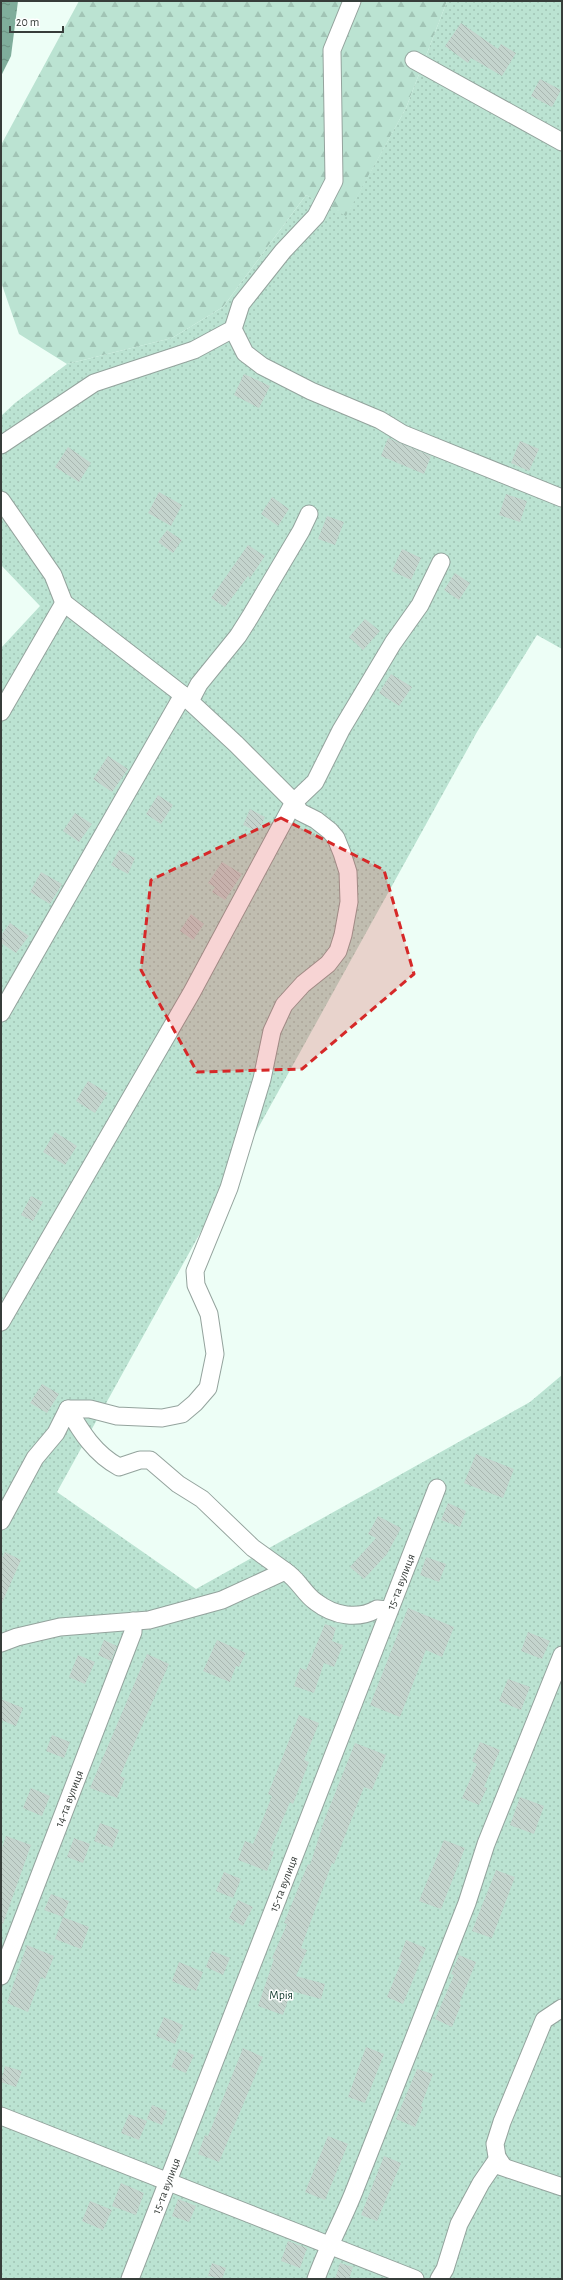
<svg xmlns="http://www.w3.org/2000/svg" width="563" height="2280" font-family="'Alegreya Sans',sans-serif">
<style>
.forest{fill:url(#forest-firs)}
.garden{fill:url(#garden-dots)}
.water{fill:url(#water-ripples)}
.building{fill:url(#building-back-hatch)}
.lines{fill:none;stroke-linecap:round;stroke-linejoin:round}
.street-casing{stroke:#94a39d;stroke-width:19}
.street{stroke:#fff;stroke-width:17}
.marked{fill:#d62828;fill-opacity:0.2;stroke:#d62828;stroke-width:3;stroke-dasharray:8 5;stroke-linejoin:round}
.labels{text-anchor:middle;stroke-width:3;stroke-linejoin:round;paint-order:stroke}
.street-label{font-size:12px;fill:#373d3a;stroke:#fff}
.park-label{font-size:12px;fill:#0c3528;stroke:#fff}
</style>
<defs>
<pattern id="forest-firs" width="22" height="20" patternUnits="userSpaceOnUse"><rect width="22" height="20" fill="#bbe3d2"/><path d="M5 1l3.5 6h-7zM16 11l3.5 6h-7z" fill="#a1c4b5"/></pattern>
<pattern id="garden-dots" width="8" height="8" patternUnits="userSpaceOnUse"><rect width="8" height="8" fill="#bbe3d2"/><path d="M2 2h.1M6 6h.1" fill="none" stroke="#a1c4b5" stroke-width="1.8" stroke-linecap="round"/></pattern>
<pattern id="water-ripples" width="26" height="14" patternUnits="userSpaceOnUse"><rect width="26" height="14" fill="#7fad9b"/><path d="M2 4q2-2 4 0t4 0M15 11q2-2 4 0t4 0" fill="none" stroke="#698e7f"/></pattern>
<pattern id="building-back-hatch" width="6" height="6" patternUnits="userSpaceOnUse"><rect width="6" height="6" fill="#c4d4cd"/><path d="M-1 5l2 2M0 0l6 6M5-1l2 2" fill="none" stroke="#a9b7b1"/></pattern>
</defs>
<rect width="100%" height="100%" fill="#edfef6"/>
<path class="forest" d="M79 1H447L406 108 346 217 306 195 223 307 172 338 67 364 19 334 1 282V145Z"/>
<path class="garden" d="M447 1H562V649L537 635 477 732 57 1492 196 1589 530 1402 562 1375V2279H1V648L40 606 1 565V416L15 403 67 364 172 338 223 307 306 195 346 216 406 108Z"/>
<path class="water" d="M1 1H18L11 56 1 76Z"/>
<path class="building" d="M461 23 498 49 501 44 516 53 502 76 471 58 468 63 445 46Z
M540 79 561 90 552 107 531 96Z
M244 374 270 386 259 408 234 395Z
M388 438 431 456 424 474 381 456Z
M520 441 539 449 529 471 511 463Z
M68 447 91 463 79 482 55 467Z
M159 492 182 505 171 526 148 513Z
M506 494 527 501 520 522 499 515Z
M272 497 289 509 278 526 261 514Z
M327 516 344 522 335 545 318 539Z
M167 530 182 540 173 553 158 542Z
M248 545 265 556 250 578 248 576 225 607 211 598Z
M402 549 421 558 411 580 392 571Z
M455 573 470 583 459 600 444 590Z
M365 619 380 631 363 650 349 637Z
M391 674 412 687 399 706 379 693Z
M108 756 128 769 112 792 93 779Z
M158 795 173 805 161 824 146 814Z
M250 809 265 817 258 832 243 825Z
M75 813 92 824 79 842 63 831Z
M119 850 135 858 128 874 111 865Z
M222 862 242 874 225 900 212 892 215 887 208 883Z
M41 872 62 884 50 904 30 892Z
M191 914 204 924 193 940 180 931Z
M10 923 29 936 16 953 1 943V935Z
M88 1081 108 1093 95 1113 76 1101Z
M55 1132 77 1146 65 1165 43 1152Z
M31 1196 43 1202 33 1221 21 1215Z
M42 1384 59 1394 47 1413 30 1403Z
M476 1454 514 1469 503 1498 464 1483Z
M448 1503 466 1511 460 1527 441 1520Z
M378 1516 401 1528 387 1554 364 1579 350 1567 376 1538 368 1534Z
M5 1552 21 1560 1 1605V1560Z
M426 1557 446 1564 439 1582 420 1575Z
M408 1608 454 1627 442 1657 426 1650 400 1717 370 1705Z
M325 1624 336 1628 332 1641 343 1645 334 1667 324 1663 314 1693 294 1686 300 1668 306 1670Z
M528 1632 550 1641 542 1659 521 1651Z
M104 1640 117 1646 111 1661 98 1655Z
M217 1640 246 1653 239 1667 236 1666 230 1682 203 1671Z
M147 1654 169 1664 120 1776 125 1778 117 1798 90 1788Z
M78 1655 95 1662 85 1684 69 1677Z
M508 1679 530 1687 521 1710 499 1701Z
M1 1699 23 1708 16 1726 1 1720Z
M299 1715 319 1723 304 1760 309 1762 293 1804 290 1802 270 1850 274 1852 267 1871 238 1860 245 1841 253 1844 272 1796 268 1794Z
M52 1735 70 1742 64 1758 46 1751Z
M480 1742 500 1750 484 1787 487 1788 479 1805 462 1798 477 1764 472 1761Z
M355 1743 386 1755 372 1790 364 1787 334 1864 332 1863 301 1948 307 1950 296 1976 325 1984 321 1999 291 1991 283 2015 258 2006 274 1959 272 1958 287 1924 284 1923 308 1864 310 1865 324 1821Z
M31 1788 50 1796 42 1816 23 1808Z
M520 1797 544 1806 534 1834 510 1825Z
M100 1823 119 1830 112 1848 94 1841Z
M6 1836 31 1845 3 1924 1 1923V1851Z
M74 1838 90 1844 83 1863 67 1857Z
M444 1840 465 1848 441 1909 419 1901Z
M496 1870 515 1877 492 1938 472 1931Z
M224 1872 241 1879 233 1898 216 1891Z
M51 1894 69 1901 63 1917 44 1910Z
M238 1900 253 1907 243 1926 229 1918Z
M63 1917 89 1927 81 1949 55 1939Z
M406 1940 426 1948 403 2004 387 1997 402 1960 399 1959Z
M27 1945 54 1956 45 1979 41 1977 28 2012 7 2003Z
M212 1951 230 1958 223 1975 206 1967Z
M459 1955 476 1962 459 2004 461 2005 452 2027 435 2019 454 1975 451 1974Z
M179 1962 203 1972 196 1991 172 1981Z
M164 2017 183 2025 175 2044 156 2036Z
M366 2047 384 2054 365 2103 348 2097Z
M243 2048 263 2057 219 2162 198 2154 205 2135 208 2136Z
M179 2049 194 2055 186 2073 171 2067Z
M5 2066 22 2071 16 2087 1 2082Z
M417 2069 433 2074 421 2106 423 2107 415 2127 396 2119Z
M152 2105 167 2111 162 2125 147 2119Z
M129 2114 147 2121 139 2140 121 2133Z
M328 2136 348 2144 325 2200 305 2192Z
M384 2156 401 2163 377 2221 361 2215Z
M121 2183 144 2193 136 2215 112 2206Z
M178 2199 196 2206 189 2222 172 2216Z
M90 2201 112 2210 103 2230 82 2221Z
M288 2241 307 2248 300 2268 281 2261Z
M212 2263 226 2268 222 2279 208 2276Z
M340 2263 353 2267 349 2279H335Z"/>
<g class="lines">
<defs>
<g id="street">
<path d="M414 60 562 142"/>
<path d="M233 329 245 353 262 366 311 391 380 420 403 434 562 498"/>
<path d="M1 445 94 383 194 350 233 329 241 304 283 251 316 216 334 181 332 50 352 1"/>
<path d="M1 500 53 575 64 603 183 695 236 744 294 802 300 812 316 820 330 831 336 838 342 853 348 872 349 902 343 935 338 951 328 964 303 984 284 1005 272 1031 262 1079 229 1188 195 1271 196 1285 209 1314 215 1354 208 1388 195 1403 182 1414 162 1418 117 1416 90 1409H68"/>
<path d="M190 701 199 684 238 636 250 617 301 531 309 514"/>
<path d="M1 712 64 603"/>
<path d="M1 1013 183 695"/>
<path d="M1 1322 192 992 294 802 315 782 341 730 393 643 420 605 441 562"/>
<path d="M1 1521 35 1458 56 1433 68 1409C81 1432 95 1454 119 1467L140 1460H150L178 1484 202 1499 253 1548 285 1571"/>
<path d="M1 1643 17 1637 60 1627 149 1620 222 1600 285 1571C299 1580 304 1594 316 1602 334 1616 358 1620 377 1609L388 1610"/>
<path id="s1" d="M1 1976 133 1632V1621"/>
<path d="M1 2116 415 2279"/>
<path d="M503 2166 497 2157 495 2144 502 2122 544 2020 562 2008"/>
<path id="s2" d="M130 2279 437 1488"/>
<path d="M316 2279C327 2248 343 2220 355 2189L467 1903 486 1844 562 1655"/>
<path d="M439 2279 445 2269 459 2224 481 2183 494 2164 562 2187"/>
</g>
</defs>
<use href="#street" class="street-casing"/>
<use href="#street" class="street"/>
</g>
<path class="marked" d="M281 818 384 870 414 974 302 1069 197 1072 141 970 151 880Z"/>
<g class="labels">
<g class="street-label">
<text dy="4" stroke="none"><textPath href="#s2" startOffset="748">15-та вулиця</textPath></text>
<text dy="4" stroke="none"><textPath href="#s1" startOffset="190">14-та вулиця</textPath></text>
<text dy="4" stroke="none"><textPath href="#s2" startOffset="424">15-та вулиця</textPath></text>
<text dy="4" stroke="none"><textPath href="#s2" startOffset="100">15-та вулиця</textPath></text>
</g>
<g class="park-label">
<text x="281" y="1999">Мрія</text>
</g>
</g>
<rect width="563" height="2280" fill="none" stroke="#373d3a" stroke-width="4"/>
<path d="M10 26v6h53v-6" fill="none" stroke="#373d3a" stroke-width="2"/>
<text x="16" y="26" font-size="12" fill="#373d3a" stroke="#ffffff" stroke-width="3" paint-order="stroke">20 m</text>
</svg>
